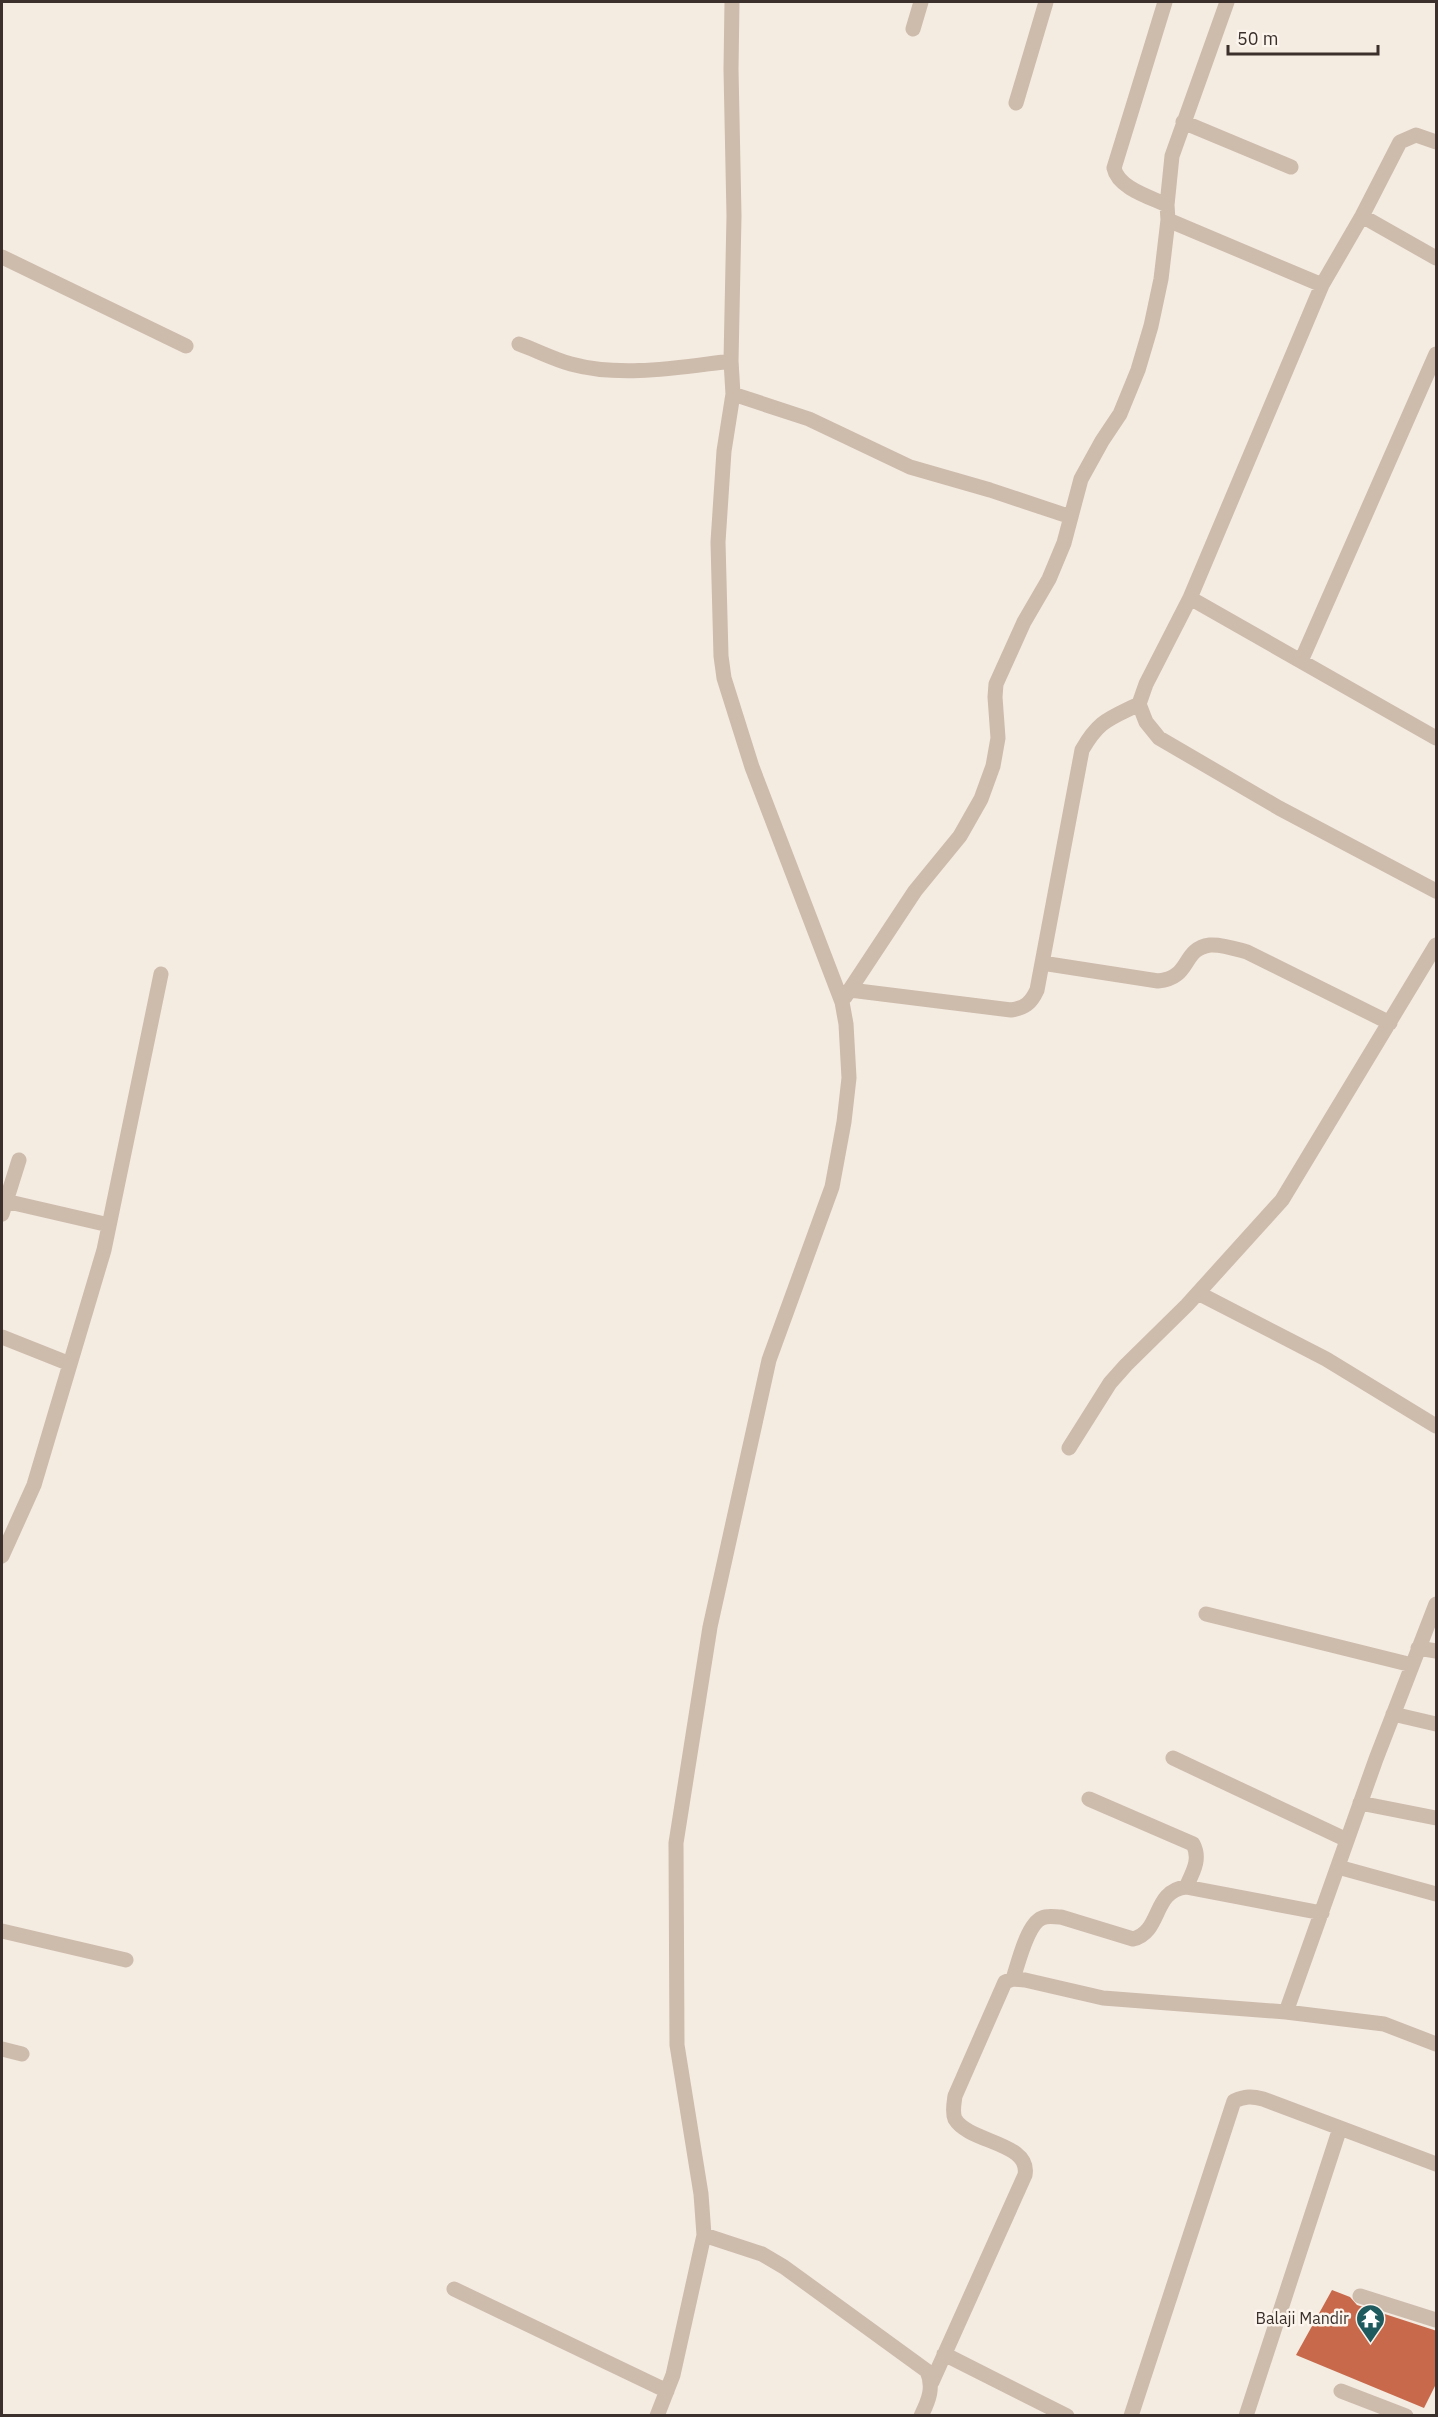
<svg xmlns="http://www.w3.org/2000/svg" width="1438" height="2417" font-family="'IBM Plex Sans',sans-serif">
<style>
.building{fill:#c8694b}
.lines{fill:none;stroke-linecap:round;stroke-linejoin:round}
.minor{stroke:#cdbbac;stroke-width:15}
.labels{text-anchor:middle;stroke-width:5;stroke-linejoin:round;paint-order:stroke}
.poi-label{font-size:16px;fill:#3b302b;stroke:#fbf5ee;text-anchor:end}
</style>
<rect width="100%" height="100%" fill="#f4ebe1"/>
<path class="building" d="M1332 2290 1350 2297 1357 2305 1437 2331V2382L1424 2408 1296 2355Z"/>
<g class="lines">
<path class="minor" d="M1165 2 1114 168C1118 188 1150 197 1167 205
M913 29 921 2
M1016 103 1046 2
M1183 122 1291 167
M1362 216 1436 258
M1168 220 1322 285
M2 257 186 346
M519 344C536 350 553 359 571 364 622 378 680 367 731 361
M733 394 809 419 910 467 990 490 1071 517
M1190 598 1436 738
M1301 661 1436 354
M1139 704 1146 722 1159 738 1279 808 1436 891
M1042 963 1158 981C1192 978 1181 949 1210 945 1222 944 1236 949 1247 952L1390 1023
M850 990 1011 1010C1025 1008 1031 1003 1037 990L1082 750C1099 720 1109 719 1139 704L1146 684 1190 598 1322 285 1362 216 1400 142 1416 135 1436 142
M845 997 915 891 960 836 981 799 993 766 998 738 995 697 996 684 1024 622 1049 579 1064 543 1081 479 1102 441 1120 414 1138 370 1151 326 1161 279 1168 220 1167 205 1172 156 1227 2
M5 1201 109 1225
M2 1214 19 1160
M1198 1293 1326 1359 1436 1426
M2 1337 70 1364
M1069 1448 1110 1383 1126 1365 1187 1305 1282 1200 1436 945
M2 1556 34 1485 104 1250 161 974
M1206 1614 1412 1665
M1418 1648 1436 1651
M1393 1714 1436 1724
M1173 1758 1347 1840
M1089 1799 1193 1844C1201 1859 1193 1872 1186 1887
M1360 1803 1436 1818
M1338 1867 1436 1894
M2 1931 126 1960
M1013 1979C1018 1964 1027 1924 1042 1918 1048 1915 1055 1917 1061 1917L1133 1939C1162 1932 1152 1891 1186 1887L1322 1913
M1286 2012 1376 1759 1436 1604
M2 2049 22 2054
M704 2235 762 2254 784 2267 927 2371C934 2387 929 2400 921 2416
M454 2289 667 2391
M1360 2296 1436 2320
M944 2354 1067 2416
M932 2382 1025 2175C1031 2142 969 2143 955 2119 952 2112 954 2103 955 2096L1005 1982 1013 1979 1025 1980 1103 1998 1286 2012 1384 2024 1436 2044
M1341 2391 1406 2416
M657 2416 673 2375 704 2235 701 2194 677 2045 676 1843 710 1627 769 1360 832 1187 844 1122 849 1078 846 1024 842 1002 752 767 724 678 721 656 718 542 724 451 733 394 731 361 734 216 731 69 732 2
M1131 2416 1234 2101C1245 2096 1252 2096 1263 2099L1436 2164
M1246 2416 1340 2128"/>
</g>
<defs>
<symbol id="temple-pin" viewBox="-11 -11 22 30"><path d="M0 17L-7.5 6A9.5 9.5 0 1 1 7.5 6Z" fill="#1f5a5e" stroke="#fbf5ee"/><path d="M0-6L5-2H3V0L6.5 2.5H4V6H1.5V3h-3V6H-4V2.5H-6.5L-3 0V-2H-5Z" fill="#fff"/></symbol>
</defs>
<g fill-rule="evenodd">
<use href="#temple-pin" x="1354" y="2302" width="33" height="45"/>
</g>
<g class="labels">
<g class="poi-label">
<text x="1349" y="2324">Balaji Mandir</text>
</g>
</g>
<rect width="1438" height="2417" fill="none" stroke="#3b302b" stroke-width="6"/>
<path d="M1228 45v9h150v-9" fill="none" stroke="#3b302b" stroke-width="3"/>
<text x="1237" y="45" font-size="18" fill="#3b302b" stroke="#fbf5ee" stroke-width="4.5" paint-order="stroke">50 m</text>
</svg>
